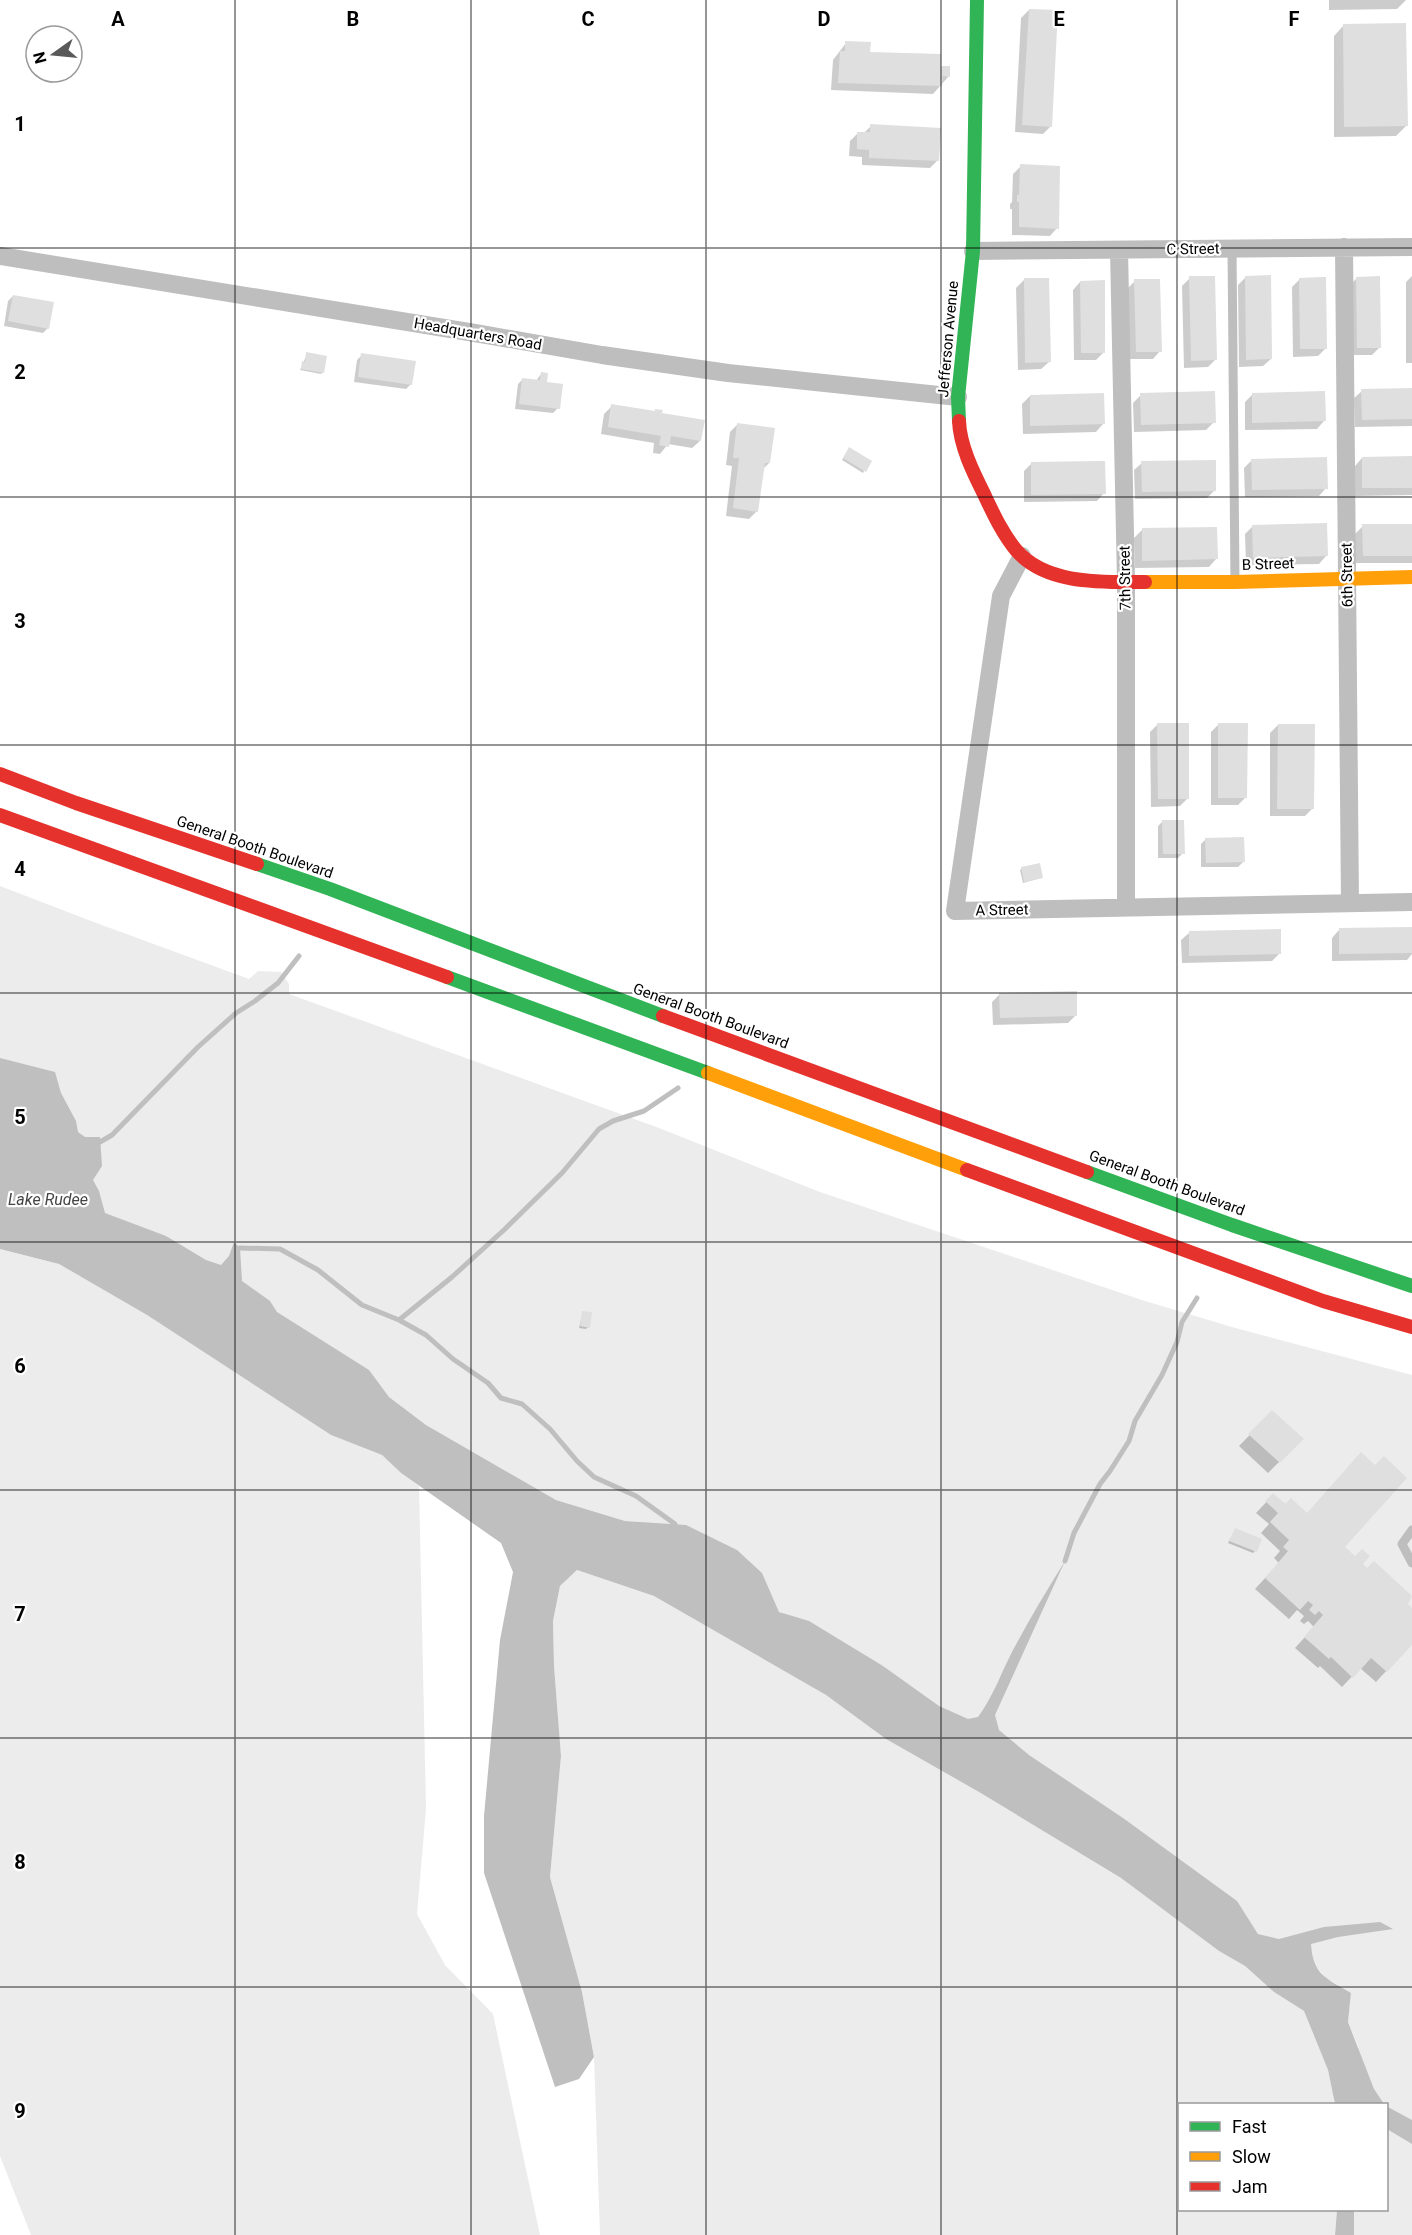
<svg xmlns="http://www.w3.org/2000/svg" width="1412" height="2235" font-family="Roboto,sans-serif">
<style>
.green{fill:#ececec}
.water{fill:#bfbfbf}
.shadow{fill:#0003}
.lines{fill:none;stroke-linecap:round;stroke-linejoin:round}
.stream{stroke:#bfbfbf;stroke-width:5}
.building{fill:#dfdfdf}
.lane{stroke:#bebebe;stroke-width:9}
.street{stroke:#bebebe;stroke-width:18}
.fast{stroke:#30b455;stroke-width:14}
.slow{stroke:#ff9f0a;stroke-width:14}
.jam{stroke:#e5322d;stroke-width:14}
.grid{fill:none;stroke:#000;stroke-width:1.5;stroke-opacity:0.55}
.labels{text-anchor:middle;stroke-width:4.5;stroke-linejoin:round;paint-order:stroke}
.street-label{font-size:15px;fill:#000;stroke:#fff}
.water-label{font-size:16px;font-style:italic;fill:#444;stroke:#fff}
.grid-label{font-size:20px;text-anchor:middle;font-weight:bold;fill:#000;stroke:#fff;stroke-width:4.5;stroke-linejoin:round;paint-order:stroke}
</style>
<rect width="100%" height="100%" fill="#fff"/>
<path class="green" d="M0 886 91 921 249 979 258 971 281 972 289 984V994L659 1128 820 1192 1145 1301 1232 1327 1412 1375V2235H1354V2210H1386V2104H1361L1358 2046 1348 2022 1351 1993 1326 1978 1312 1962 1279 1939 1258 1934 1243 1911 641 1522 625 1521 556 1500 426 1425 389 1397 383 1389 0 1205Z
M0 1249 59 1264 147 1315 331 1435 382 1455 401 1473 419 1486 426 1809 417 1914 445 1965 493 2014 540 2235H31L0 2156Z
M577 1570 654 1596 826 1695 886 1739 979 1792 1121 1878 1219 1951 1245 1966 1274 1992 1304 2011 1328 2070 1335 2104H1180V2210H1337L1335 2235H600L594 2057 582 1992 550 1877 561 1756 554 1666 553 1621 560 1586Z"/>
<path class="water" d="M0 1058 55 1072 61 1093 76 1121 78 1132 85 1137H100L102 1166 93 1180 99 1191 105 1213 166 1236 206 1260 221 1265 229 1256 234 1242 240 1248 242 1281 270 1301 277 1312 369 1370 389 1397 426 1425 556 1500 625 1521 686 1525 737 1550 762 1573 779 1612 809 1621 883 1666 939 1706 968 1719 978 1717C993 1697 1001 1673 1013 1650 1029 1620 1047 1590 1065 1561L995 1715 999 1730 1029 1755 1123 1818 1237 1901 1258 1934 1279 1939 1324 1927 1380 1922 1393 1929 1338 1937 1311 1944C1313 1975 1326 1978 1351 1993L1348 2022 1374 2089 1384 2104H1335L1328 2070 1304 2011 1274 1992 1245 1966 1219 1951 1121 1878 979 1792 886 1739 826 1695 654 1596 577 1570 560 1586 553 1621 554 1666 561 1756 550 1877 582 1992 594 2057 579 2079 555 2087 484 1873V1816L500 1640 513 1572 501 1543 401 1473 382 1455 331 1435 147 1315 59 1264 0 1249Z
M1386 2106 1412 2120V2144L1387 2129Z
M1337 2210H1354V2235H1335Z"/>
<path class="shadow" d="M1329 0H1406L1397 9 1329 10Z
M1029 10 1051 126 1043 134 1015 132 1021 18Z
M1344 25 1406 126 1396 136 1334 137V36Z
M846 43 869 53 939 67 949 76 933 94 831 90 833 60Z
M871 126 938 160 930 168 862 165V157L849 156 850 141 858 133 863 134Z
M1021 166 1057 228 1050 236 1012 235V209H1010V204L1012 202 1013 174Z
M1412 276V363H1406V282Z
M1246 277 1271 359 1263 366 1239 367 1238 285Z
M1190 278 1215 360 1208 367 1184 368 1182 286Z
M1357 278 1380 347 1372 355H1350L1349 286Z
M1300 279 1326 348 1318 356 1293 357 1292 287Z
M1024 280 1049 362 1041 369 1018 370 1016 288Z
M1135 281 1160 351 1153 359H1129L1127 289Z
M1080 282 1104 352 1096 360H1074L1073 290Z
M13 296 48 328 43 333 4 326 8 301Z
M307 354 323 372 321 374 300 370Z
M362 355 411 384 406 389 354 382 357 360Z
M541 374 558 408 553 413 515 409 518 384 523 379 536 381Z
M1412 390V426L1355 427 1354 398 1362 391Z
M1253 394 1324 421 1317 429 1245 430V402Z
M1141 395 1214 422 1206 430 1134 432 1133 403Z
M1030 396 1103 424 1096 432 1023 434 1022 404Z
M612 406 653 412 656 410 700 441 692 448 668 444 660 454 653 453 654 443 601 434 604 414Z
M738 424 769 463 763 469 757 511 749 519 726 516 732 466 726 465 730 432Z
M848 451 864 471 863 473 842 460Z
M1412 457V495L1355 496V466L1362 458Z
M1252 460 1326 488 1319 496 1245 497 1244 468Z
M1032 463 1104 493 1097 501 1024 502V471Z
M1142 463 1215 490 1207 498 1135 499 1134 470Z
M1412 525V563H1355V534L1363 526Z
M1253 526 1326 556 1319 564 1246 565 1245 534Z
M1142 530 1216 559 1209 567 1135 568 1134 538Z
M1158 724 1188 798 1180 806 1151 807 1150 732Z
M1219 724 1246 797 1238 805H1211V732Z
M1278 725 1313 808 1305 816H1270V733Z
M1163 821 1183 853 1178 858H1158V826Z
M1206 839 1243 862 1238 867H1201V844Z
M1022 868 1041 878 1023 883 1020 870Z
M1412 928V954L1407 960 1332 961V938L1339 930Z
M1189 933 1280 953 1272 961 1182 963 1181 940Z
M1000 994 1075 1016 1068 1023 993 1025 992 1002Z
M583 1312 588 1327 586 1329 579 1328Z
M1272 1412 1302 1439 1268 1473 1239 1446Z
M1273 1495 1343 1547 1412 1610V1643L1376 1682 1360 1668 1342 1687 1320 1666 1318 1668 1295 1648 1314 1627 1308 1621 1304 1624 1300 1621 1304 1616 1297 1610 1289 1619 1255 1589 1279 1563 1274 1558 1280 1551 1261 1533 1269 1524 1256 1513Z
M1235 1530 1255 1551 1253 1553 1228 1543Z"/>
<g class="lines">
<path class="stream" d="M100 1142 112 1135 198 1047 236 1013 255 1001 278 983 299 956
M240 1248 280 1249 318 1270 362 1305 399 1320 452 1277 505 1229 562 1173 599 1129 613 1121 644 1111 678 1088
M399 1320 426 1335 453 1359 488 1383 501 1398 522 1404 550 1429 577 1461 594 1477 636 1496 675 1524
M1065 1561 1074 1533 1100 1484 1110 1471 1129 1441 1135 1421 1162 1375 1177 1342 1182 1322 1197 1298"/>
</g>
<path class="building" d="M1029 9 1058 10 1052 127 1022 125Z
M1406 23 1408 126 1344 127 1343 24Z
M845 41 871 42 870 52 941 54V66H950V77L943 76 942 86 838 83 840 51H845Z
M870 124 941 128 939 161 869 158V150L857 149V132H870Z
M1020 164 1060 166 1059 229 1019 227V202H1017V195H1019Z
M1271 275 1272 359 1246 360 1245 276Z
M1189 276H1215L1217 360 1191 361Z
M1380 276 1381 348H1357L1356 277Z
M1322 277H1326L1327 349H1300L1299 278Z
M1024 278H1049L1051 362 1025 363Z
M1134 279H1160L1162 352H1136Z
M1105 280V353H1081L1080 281Z
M13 295 54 302 49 329 8 321Z
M306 352 327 356 324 373 301 369 302 361 305 362Z
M361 353 416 361 412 385 358 377Z
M541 372 548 373 547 382 563 384 560 409 519 404 522 378 540 380Z
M1412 388V419L1362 420 1361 389Z
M1215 391 1216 423 1141 425 1140 393Z
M1325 391 1326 421 1252 423V393Z
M1104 393 1105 424 1030 426V395Z
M611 404 655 411V409L663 410 662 413 705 420 701 441 671 436 669 447 659 445 661 436 608 427Z
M737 423 775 428 770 463H765L758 512 733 508 739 458H733Z
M849 447 872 461 866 472 843 458Z
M1412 456V488H1362V457Z
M1327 457 1328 489 1252 490 1251 459Z
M1216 460V491L1142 492 1141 461Z
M1100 461H1105L1106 494 1031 495V462Z
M1327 523 1328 556 1253 558 1252 525Z
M1362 524H1412V556H1363Z
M1217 527 1218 559 1142 561V528Z
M1157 723H1189V799H1158Z
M1218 723H1248L1247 798H1218Z
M1278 724H1315L1314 809H1277Z
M1162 820H1184L1185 854H1163Z
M1244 837 1245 862 1206 863 1205 838Z
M1040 863 1043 878 1024 882 1021 867Z
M1412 927V953L1339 954V928Z
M1281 929V954L1189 956V931Z
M1077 991V1016L1000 1018 999 993Z
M582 1311 592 1312 590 1328 580 1326Z
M1272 1410 1304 1439 1280 1463 1248 1434Z
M1361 1452 1375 1465 1384 1456 1407 1478 1345 1547 1355 1556 1362 1549 1370 1556 1363 1564 1367 1568 1374 1561 1412 1596 1408 1604 1412 1608V1645L1387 1672 1371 1658 1353 1678 1331 1657 1329 1659 1304 1637 1323 1615 1319 1611 1315 1615 1309 1610 1313 1605 1308 1601 1300 1610 1265 1578 1288 1551 1283 1547 1289 1540 1270 1522 1278 1513 1265 1501 1273 1493 1285 1504 1291 1498 1307 1513Z
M1235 1528 1262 1539 1257 1552 1229 1541Z"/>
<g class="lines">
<path class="lane" d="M1232 248 1235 582
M1412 1530 1402 1544 1412 1563"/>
<path class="street" d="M1344 247 1350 903
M1119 250 1126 582V907
M973 251 1412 247
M0 256 475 333 602 355 728 373 958 397
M1022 556 1001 596 955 911 1412 902"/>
<path class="fast" d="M959 421 958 397 973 251 977 0
M257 864 330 889 663 1016
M447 977 708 1073
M1087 1172 1232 1225 1412 1286"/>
<path class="slow" d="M1145 582H1235L1412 577
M708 1073 967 1170"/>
<path class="jam" d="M959 421C960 446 973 472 984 494 993 513 1002 533 1016 550 1046 585 1102 582 1145 582
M0 774 76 803 257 864
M0 815 447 977
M663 1016 1087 1172
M967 1170 1323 1301 1412 1327"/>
</g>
<path class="grid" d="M235 0V2235M471 0V2235M706 0V2235M941 0V2235M1177 0V2235M0 248H1412M0 497H1412M0 745H1412M0 993H1412M0 1242H1412M0 1490H1412M0 1738H1412M0 1987H1412"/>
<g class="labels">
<g class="street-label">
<text transform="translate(1193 249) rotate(-1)" y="5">C Street</text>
<text transform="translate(478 334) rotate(10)" y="5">Headquarters Road</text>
<text transform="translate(948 339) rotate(-85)" y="5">Jefferson Avenue</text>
<text transform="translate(1268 564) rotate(-2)" y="5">B Street</text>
<text transform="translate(1347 575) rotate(-91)" y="5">6th Street</text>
<text transform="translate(1125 578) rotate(-91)" y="5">7th Street</text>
<text transform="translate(255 847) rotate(19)" y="5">General Booth Boulevard</text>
<text transform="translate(1002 910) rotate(-1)" y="5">A Street</text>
<text transform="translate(711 1016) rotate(20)" y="5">General Booth Boulevard</text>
<text transform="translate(1167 1183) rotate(20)" y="5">General Booth Boulevard</text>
</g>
<g class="water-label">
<text x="48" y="1205">Lake Rudee</text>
</g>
</g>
<g class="grid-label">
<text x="118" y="26">A</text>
<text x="353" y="26">B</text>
<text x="588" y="26">C</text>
<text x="824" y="26">D</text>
<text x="1059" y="26">E</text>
<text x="1294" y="26">F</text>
<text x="20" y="131">1</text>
<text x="20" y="379">2</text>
<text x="20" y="628">3</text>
<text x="20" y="876">4</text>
<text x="20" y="1124">5</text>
<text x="20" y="1373">6</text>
<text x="20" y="1621">7</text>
<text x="20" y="1869">8</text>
<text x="20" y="2118">9</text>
</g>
<rect x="1178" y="2103" width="210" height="108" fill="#ffffff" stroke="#999999" stroke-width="1.5"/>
<rect x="1190" y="2122" width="30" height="9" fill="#30b455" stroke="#999999" stroke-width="1.5"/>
<text x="1232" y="2133" font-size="18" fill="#000000">Fast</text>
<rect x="1190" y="2152" width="30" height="9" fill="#ff9f0a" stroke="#999999" stroke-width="1.5"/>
<text x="1232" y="2163" font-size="18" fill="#000000">Slow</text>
<rect x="1190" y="2182" width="30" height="9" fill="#e5322d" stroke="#999999" stroke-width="1.5"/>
<text x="1232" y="2193" font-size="18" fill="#000000">Jam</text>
<g transform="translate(54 54) rotate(255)"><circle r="28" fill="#ffffff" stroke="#999999" stroke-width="1.5"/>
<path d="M0-4.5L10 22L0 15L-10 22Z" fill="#595959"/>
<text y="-9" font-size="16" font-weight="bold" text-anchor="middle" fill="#000000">N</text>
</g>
</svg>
